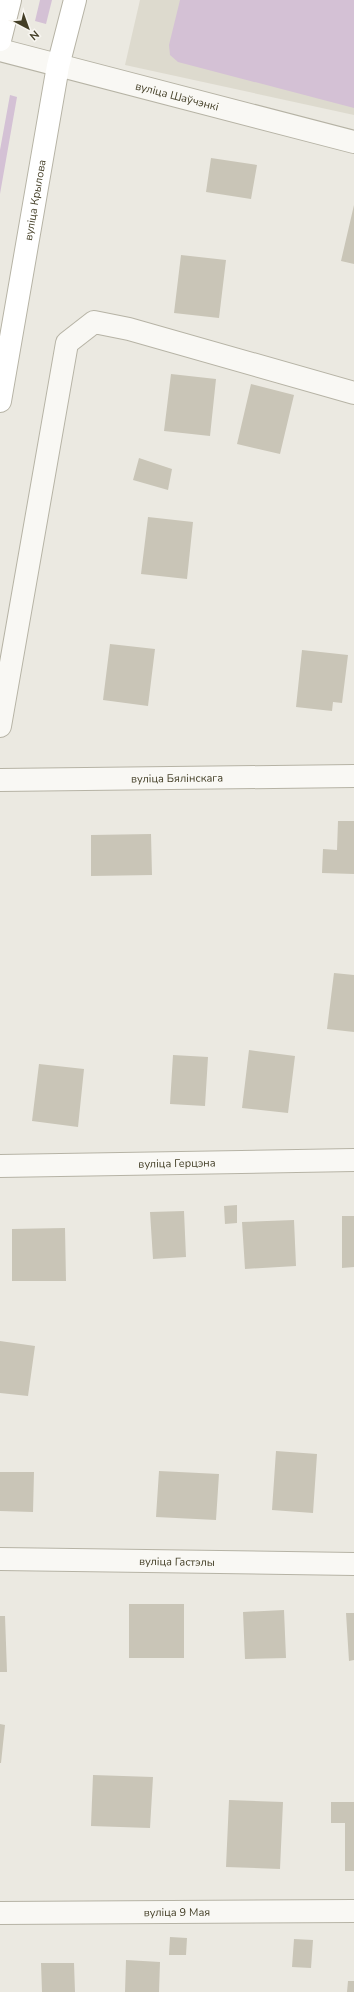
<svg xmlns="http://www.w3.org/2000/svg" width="354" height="1992" font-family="'Nunito Sans',sans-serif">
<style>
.built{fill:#dddace}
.green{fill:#d4c1d5}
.building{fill:#c9c5b7}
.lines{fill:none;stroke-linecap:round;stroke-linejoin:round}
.minor-casing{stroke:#b6b3a5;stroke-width:24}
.tertiary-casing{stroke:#b6b3a5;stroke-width:24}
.secondary-casing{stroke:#b6b3a5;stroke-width:24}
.minor{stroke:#f9f8f4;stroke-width:22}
.tertiary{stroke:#f9f8f4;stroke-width:22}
.secondary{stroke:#fff;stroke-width:22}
.labels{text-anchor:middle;stroke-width:3;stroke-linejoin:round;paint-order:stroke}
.street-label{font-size:11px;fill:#443f27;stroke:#f8f6f1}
</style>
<rect width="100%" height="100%" fill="#ebe9e1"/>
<path class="built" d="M140 0H354V115L125 65Z"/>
<path class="green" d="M40 0H52L46 24 35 21Z
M180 0H354V108L178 62 170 55 169 45Z
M10 95 17 97 0 194V150Z"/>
<path class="building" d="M211 158 257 165 251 199 206 192Z
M354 205V264L341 261Z
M181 255 226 260 219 318 174 313Z
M171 374 216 379 210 436 164 431Z
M251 384 294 395 280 454 237 444Z
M139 458 172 469 168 490 133 480Z
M148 517 193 522 187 579 141 574Z
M110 644 155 649 148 706 103 700Z
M302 650 348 655 342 703 333 702 332 711 296 707Z
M338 821H354V874L322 873 323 849 337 850Z
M151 834 152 875 91 876V835Z
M334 973 354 975V1032L327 1029Z
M249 1050 295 1056 288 1113 242 1108Z
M173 1055 208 1057 205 1106 170 1104Z
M39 1064 84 1069 78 1127 32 1121Z
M237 1205V1223L225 1224 224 1206Z
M184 1211 186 1257 153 1259 150 1212Z
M342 1216H354V1267L342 1268Z
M294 1220 296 1266 245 1269 242 1222Z
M65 1228 66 1281H12V1229Z
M0 1341 35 1346 28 1396 0 1393Z
M276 1451 317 1454 313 1513 272 1510Z
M159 1471 219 1474 216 1520 156 1517Z
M0 1472H34L33 1512 0 1511Z
M129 1604H184V1658H129Z
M284 1610 286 1658 245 1659 243 1612Z
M346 1613H354V1660L349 1661Z
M0 1616H5L7 1672H0Z
M0 1724 5 1725 1 1763H0Z
M93 1775 153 1777 150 1828 91 1826Z
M229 1800 283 1802 280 1869 226 1867Z
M331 1802H354V1871H345V1823H331Z
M170 1937 187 1938 186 1955H169Z
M294 1939 313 1940 311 1968 292 1967Z
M126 1960 160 1962 159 1992H125Z
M41 1963H74L75 1992H42Z
M348 1981H354V1992H347Z"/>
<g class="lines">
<defs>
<g id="minor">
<path d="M0 726 67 343 94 322 129 329 354 393"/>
<path id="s1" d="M0 780 354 776"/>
<path id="s2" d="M0 1166 354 1160"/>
<path id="s3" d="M0 1559 354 1564"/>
<path id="s4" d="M0 1913 354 1911"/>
</g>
<g id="tertiary">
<path id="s5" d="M0 50 354 142"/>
</g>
<g id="secondary">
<path d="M0 40 10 0"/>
<path id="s6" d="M0 401 58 66 75 0"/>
</g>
</defs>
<use href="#minor" class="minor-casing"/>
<use href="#tertiary" class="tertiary-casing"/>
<use href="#secondary" class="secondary-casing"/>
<use href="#minor" class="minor"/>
<use href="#tertiary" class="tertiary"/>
<use href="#secondary" class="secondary"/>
</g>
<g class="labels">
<g class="street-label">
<text dy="4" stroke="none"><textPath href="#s5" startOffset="183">вуліца Шаўчэнкі</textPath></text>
<text dy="4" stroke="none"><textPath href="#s6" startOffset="204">вуліца Крылова</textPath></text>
<text dy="4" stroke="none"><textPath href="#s1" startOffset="177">вуліца Бялінскага</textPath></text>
<text dy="4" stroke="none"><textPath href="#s2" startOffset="177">вуліца Герцэна</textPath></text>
<text dy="4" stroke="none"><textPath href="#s3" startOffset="177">вуліца Гастэлы</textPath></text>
<text dy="4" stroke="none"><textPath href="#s4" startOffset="177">вуліца 9 Мая</textPath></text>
</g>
</g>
<g transform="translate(28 28) rotate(139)" stroke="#f8f6f1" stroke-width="3" paint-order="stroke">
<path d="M0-3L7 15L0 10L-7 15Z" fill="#443f27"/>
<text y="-6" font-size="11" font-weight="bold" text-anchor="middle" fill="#443f27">N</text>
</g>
</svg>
